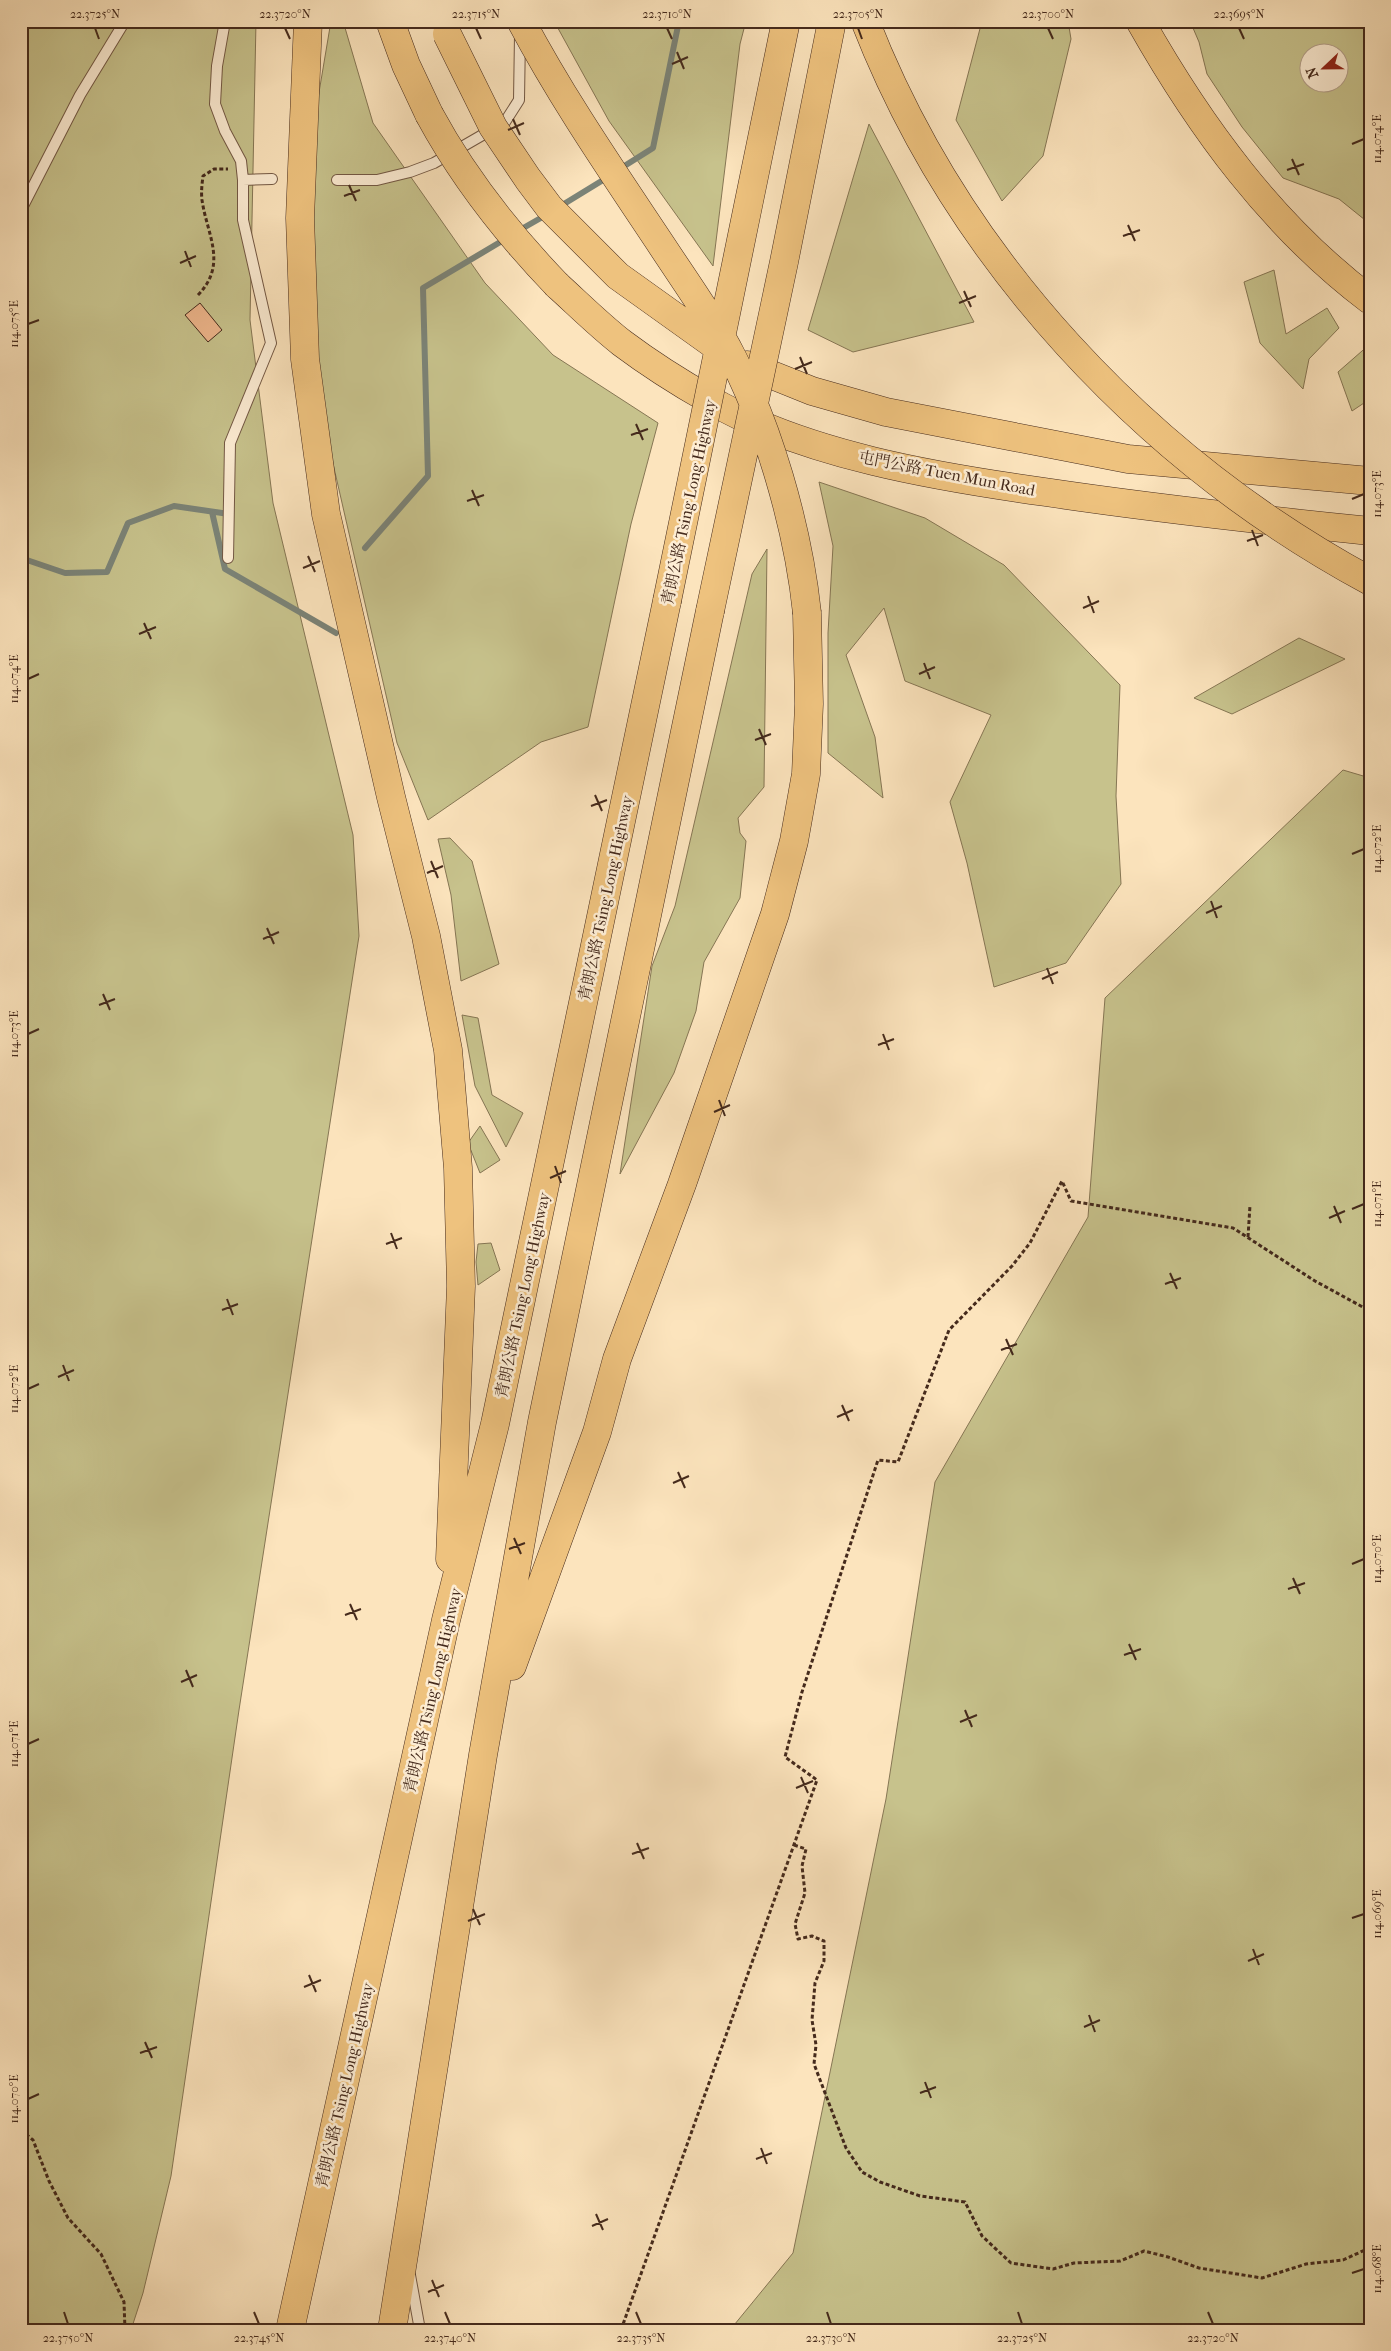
<svg xmlns="http://www.w3.org/2000/svg" width="1391" height="2351" font-family="'IM FELL French Canon','Noto Serif TC',serif">
<style>
.green{fill:#c7c28c;stroke:#867654;fill-rule:evenodd}
.lines{fill:none;stroke-linecap:round;stroke-linejoin:round}
.stream{stroke:#7b8377;stroke-width:6}
.building{fill:#edb58b;stroke:#452a1c}
.service-casing{stroke:#735844;stroke-width:12}
.motorway-casing{stroke:#452a1c;stroke-width:29}
.path{stroke:#452a1c;stroke-width:3;stroke-dasharray:4 2.5;stroke-linecap:butt}
.service{stroke:#fdedd4;stroke-width:10}
.motorway{stroke:#eec27e;stroke-width:28}
.motorway-bridge-casing{stroke:#452a1c;stroke-width:29;stroke-linecap:butt}
.motorway-bridge{stroke:#eec27e;stroke-width:28}
.ticks{fill:none;stroke:#452a1c;stroke-width:2}
.labels{text-anchor:middle;stroke-width:5;stroke-linejoin:round;paint-order:stroke}
.street-label{font-size:16px;fill:#452a1c;stroke:#fdedd4}
.neatline{fill:none;stroke:#452a1c;stroke-width:2}
.ticks-label{font-size:12px;text-anchor:middle;fill:#452a1c}
</style>
<rect width="100%" height="100%" fill="#fce4bd"/>
<filter id="stains"><feTurbulence type="fractalNoise" baseFrequency=".004" numOctaves="4"/><feColorMatrix values="0 0 0 0 .2 0 0 0 0 .09 0 0 0 0 .02 0 0 0 .5 -.17"/></filter>
<radialGradient id="worn" r=".72"><stop offset=".6" stop-color="#630" stop-opacity="0"/><stop offset="1" stop-color="#630" stop-opacity=".3"/></radialGradient>
<path class="green" d="M21 21H256L250 320 273 503 353 835 359 936 239 1710 171 2176 143 2293 131 2330H21Z
M331 21H343L373 123 485 283 553 355 658 423 631 524 588 727 541 742 428 820 397 743 318 398 311 140Z
M554 21H746L740 44 713 266 609 121Z
M982 21H1068L1071 39 1043 156 1002 201 956 120Z
M1190 21H1370V224L1339 199 1283 178 1242 127 1207 74 1199 42ZM1308 52H1338V82H1308Z
M869 124 974 322 853 352 808 330Z
M1274 270 1286 334 1327 308 1339 328 1309 359 1303 389 1260 343 1244 282Z
M1370 344V399L1352 411 1338 372Z
M819 482 925 518 1004 565 1120 685 1116 796 1121 884 1066 963 994 987 967 863 950 802 991 715 905 681 884 608 846 655 875 737 883 798 828 753V633L833 546Z
M767 549 764 787 738 818 740 833 746 841 740 898 704 962 696 1011 674 1073 620 1174 652 966 675 906 752 574Z
M1299 638 1345 659 1232 714 1194 698Z
M1343 770 1370 778V2330H730L793 2253 886 1799 935 1482 1088 1217 1105 998Z
M450 838 472 861 499 964 461 981 451 895 438 839Z
M462 1015 478 1018 492 1095 523 1113 506 1147 475 1086Z
M480 1126 500 1160 480 1173 468 1143Z
M491 1243 500 1270 478 1285 476 1262 478 1244Z"/>
<g class="lines">
<path class="stream" d="M618 170 653 148 679 21
M559 207 608 177
M518 231 546 215
M212 512 225 569 336 633
M365 548 428 476 423 288 507 238
M21 558 65 573 107 572 128 523 174 506 229 514"/>
</g>
<path class="building" d="M200 303 222 330 208 342 185 315Z"/>
<g class="lines">
<defs>
<path id="service" d="M225 21 217 66 215 104 225 131 241 161 243 180 272 179
M337 180H377L410 172 434 163 505 122 519 100 520 35
M21 210 80 95 125 21
M228 558 230 443 271 343 243 220V180
M410 2275 420 2330"/>
<path id="motorway" d="M308 21 300 218 305 359 326 514 391 797 426 936 448 1050 458 1168 461 1286 450 1559
M390 21 406 65 429 114
M1140 21C1200 127 1272 226 1370 300
M557 285C579 305 599 325 622 343 650 364 680 383 710 400 805 455 937 477 1045 492 1153 508 1261 520 1370 531
M747 365 812 391 886 412 1128 459 1370 481
M512 1666 597 1432 617 1359 682 1184 775 914 794 841 806 774 809 704 807 613
M290 2330 446 1620 495 1424 667 601
M392 2330 483 1755 542 1422 710 611"/>
</defs>
<use href="#service" class="service-casing"/>
<use href="#motorway" class="motorway-casing"/>
<path class="path" d="M198 295C228 264 207 235 202 200 201 192 202 184 203 176L214 169H228
M1248 1237 1250 1205
M794 1845 806 1849 802 1866 805 1893 795 1924 798 1939 812 1936 824 1941V1961L815 1983 812 2020 816 2045 814 2064 846 2148 862 2172 880 2182 920 2196 965 2202 982 2236 1011 2263 1053 2269 1074 2263 1120 2261 1144 2251 1168 2257 1199 2268 1262 2278 1306 2264 1343 2260 1365 2250 1370 2252
M21 2130 33 2140 49 2181 68 2218 101 2254 124 2302 125 2330
M621 2330 817 1780 785 1757 802 1692 878 1460 898 1462 949 1330 1012 1266 1030 1243 1062 1181 1071 1201 1233 1228 1315 1281 1370 1311"/>
<use href="#service" class="service"/>
<use href="#motorway" class="motorway"/>
<defs>
<path id="motorway-bridge" d="M521 21C564 102 617 178 668 255 688 285 709 315 727 347 768 423 798 527 807 613
M865 21C958 260 1146 460 1370 581
M447 34 493 127 528 179 549 207 618 276 727 354
M429 114C463 177 507 233 557 285
M667 601 786 21
M710 611 784 262 832 21"/>
</defs>
<use href="#motorway-bridge" class="motorway-bridge-casing"/>
<use href="#motorway-bridge" class="motorway-bridge"/>
</g>
<path class="ticks" d="M95 28 99 39M285 28 290 39M476 28 481 39M667 28 672 39M858 28 862 39M1048 28 1053 39M1239 28 1244 39M677 52 684 69M672 64 688 57M513 119 520 135M508 130 524 123M1352 144 1364 139M1292 159 1299 175M1287 170 1304 164M349 185 356 201M344 196 360 190M1128 225 1135 241M1123 236 1140 230M185 251 191 267M180 263 196 256M964 291 971 307M959 303 976 296M28 324 39 320M800 357 807 374M795 369 812 362M636 424 643 440M631 435 648 429M472 490 479 506M1352 499 1364 494M467 501 484 495M1252 530 1258 546M1247 541 1263 535M308 556 315 572M303 568 320 561M1088 596 1094 613M1083 608 1099 601M144 623 151 639M139 634 156 627M924 663 930 679M919 674 935 667M28 679 39 674M759 729 766 745M755 740 771 734M595 795 602 811M591 806 607 800M1352 854 1364 849M431 861 438 878M427 873 443 866M1211 901 1217 918M1206 913 1222 906M267 928 274 944M263 939 279 932M1047 968 1053 984M1042 979 1058 972M103 994 110 1010M99 1005 115 999M28 1034 39 1029M883 1034 889 1050M878 1045 894 1039M719 1100 725 1116M714 1112 730 1105M555 1166 561 1183M550 1178 566 1171M1334 1206 1341 1223M1352 1209 1364 1204M1329 1218 1345 1211M391 1233 397 1249M386 1244 402 1238M1170 1273 1177 1289M1165 1284 1181 1278M227 1299 233 1315M222 1310 238 1304M1006 1339 1013 1355M1001 1350 1017 1344M63 1365 69 1381M58 1377 74 1370M28 1389 39 1384M842 1405 849 1421M837 1417 853 1410M678 1472 685 1488M673 1483 689 1476M514 1538 521 1554M509 1549 525 1543M1352 1564 1364 1559M1293 1578 1300 1594M1288 1589 1305 1583M350 1604 357 1620M345 1615 361 1609M1129 1644 1136 1660M1124 1655 1141 1649M186 1670 193 1687M181 1682 197 1675M965 1710 972 1727M960 1722 977 1715M28 1744 39 1739M801 1777 808 1793M796 1788 813 1781M637 1843 644 1859M632 1854 649 1848M473 1909 480 1925M1352 1918 1364 1914M468 1921 485 1914M1253 1949 1259 1965M1248 1961 1264 1954M309 1975 316 1992M304 1987 321 1980M1089 2015 1095 2032M1084 2027 1100 2020M145 2042 152 2058M140 2053 157 2047M925 2082 931 2098M920 2093 936 2087M28 2099 39 2094M761 2148 767 2164M756 2159 772 2153M596 2214 603 2230M592 2226 608 2219M1352 2273 1364 2269M432 2280 439 2297M428 2292 444 2285M64 2312 68 2324M254 2312 259 2324M445 2312 450 2324M636 2312 641 2324M827 2312 831 2324M1018 2312 1022 2324M1208 2312 1213 2324"/>
<g class="labels">
<g class="street-label">
<text transform="translate(947 473) rotate(11)" y="6">屯門公路 Tuen Mun Road</text>
<text transform="translate(688 502) rotate(-78)" y="6">青朗公路 Tsing Long Highway</text>
<text transform="translate(605 898) rotate(-78)" y="6">青朗公路 Tsing Long Highway</text>
<text transform="translate(522 1295) rotate(-78)" y="6">青朗公路 Tsing Long Highway</text>
<text transform="translate(432 1690) rotate(-77)" y="6">青朗公路 Tsing Long Highway</text>
<text transform="translate(344 2085) rotate(-77)" y="6">青朗公路 Tsing Long Highway</text>
</g>
</g>
<rect width="1391" height="2351" fill="none" stroke="#fce4bd" stroke-width="55"/>
<g transform="translate(1324 68) rotate(248)"><circle r="24" fill="#fdedd4" stroke="#b39f8a"/>
<path d="M0-4L9 19L0 12L-9 19Z" fill="#8f2418"/>
<text y="-8" font-size="14" font-weight="bold" text-anchor="middle" fill="#452a1c">N</text>
</g>
<rect x="28" y="28" width="1336" height="2296" class="neatline"/>
<g class="ticks-label">
<text x="95" y="18">22.3725°N</text>
<text x="285" y="18">22.3720°N</text>
<text x="476" y="18">22.3715°N</text>
<text x="667" y="18">22.3710°N</text>
<text x="858" y="18">22.3705°N</text>
<text x="1048" y="18">22.3700°N</text>
<text x="1239" y="18">22.3695°N</text>
<text transform="translate(1377 139) rotate(-90)" y="4">114.074°E</text>
<text transform="translate(14 324) rotate(-90)" y="4">114.075°E</text>
<text transform="translate(1377 494) rotate(-90)" y="4">114.073°E</text>
<text transform="translate(14 679) rotate(-90)" y="4">114.074°E</text>
<text transform="translate(1377 849) rotate(-90)" y="4">114.072°E</text>
<text transform="translate(14 1034) rotate(-90)" y="4">114.073°E</text>
<text transform="translate(1377 1204) rotate(-90)" y="4">114.071°E</text>
<text transform="translate(14 1389) rotate(-90)" y="4">114.072°E</text>
<text transform="translate(1377 1559) rotate(-90)" y="4">114.070°E</text>
<text transform="translate(14 1744) rotate(-90)" y="4">114.071°E</text>
<text transform="translate(1377 1914) rotate(-90)" y="4">114.069°E</text>
<text transform="translate(14 2099) rotate(-90)" y="4">114.070°E</text>
<text transform="translate(1377 2269) rotate(-90)" y="4">114.068°E</text>
<text x="68" y="2342">22.3750°N</text>
<text x="259" y="2342">22.3745°N</text>
<text x="450" y="2342">22.3740°N</text>
<text x="641" y="2342">22.3735°N</text>
<text x="831" y="2342">22.3730°N</text>
<text x="1022" y="2342">22.3725°N</text>
<text x="1213" y="2342">22.3720°N</text>
</g>
<rect width="100%" height="100%" filter="url(#stains)"/>
<rect width="100%" height="100%" fill="url(#worn)"/>
</svg>
